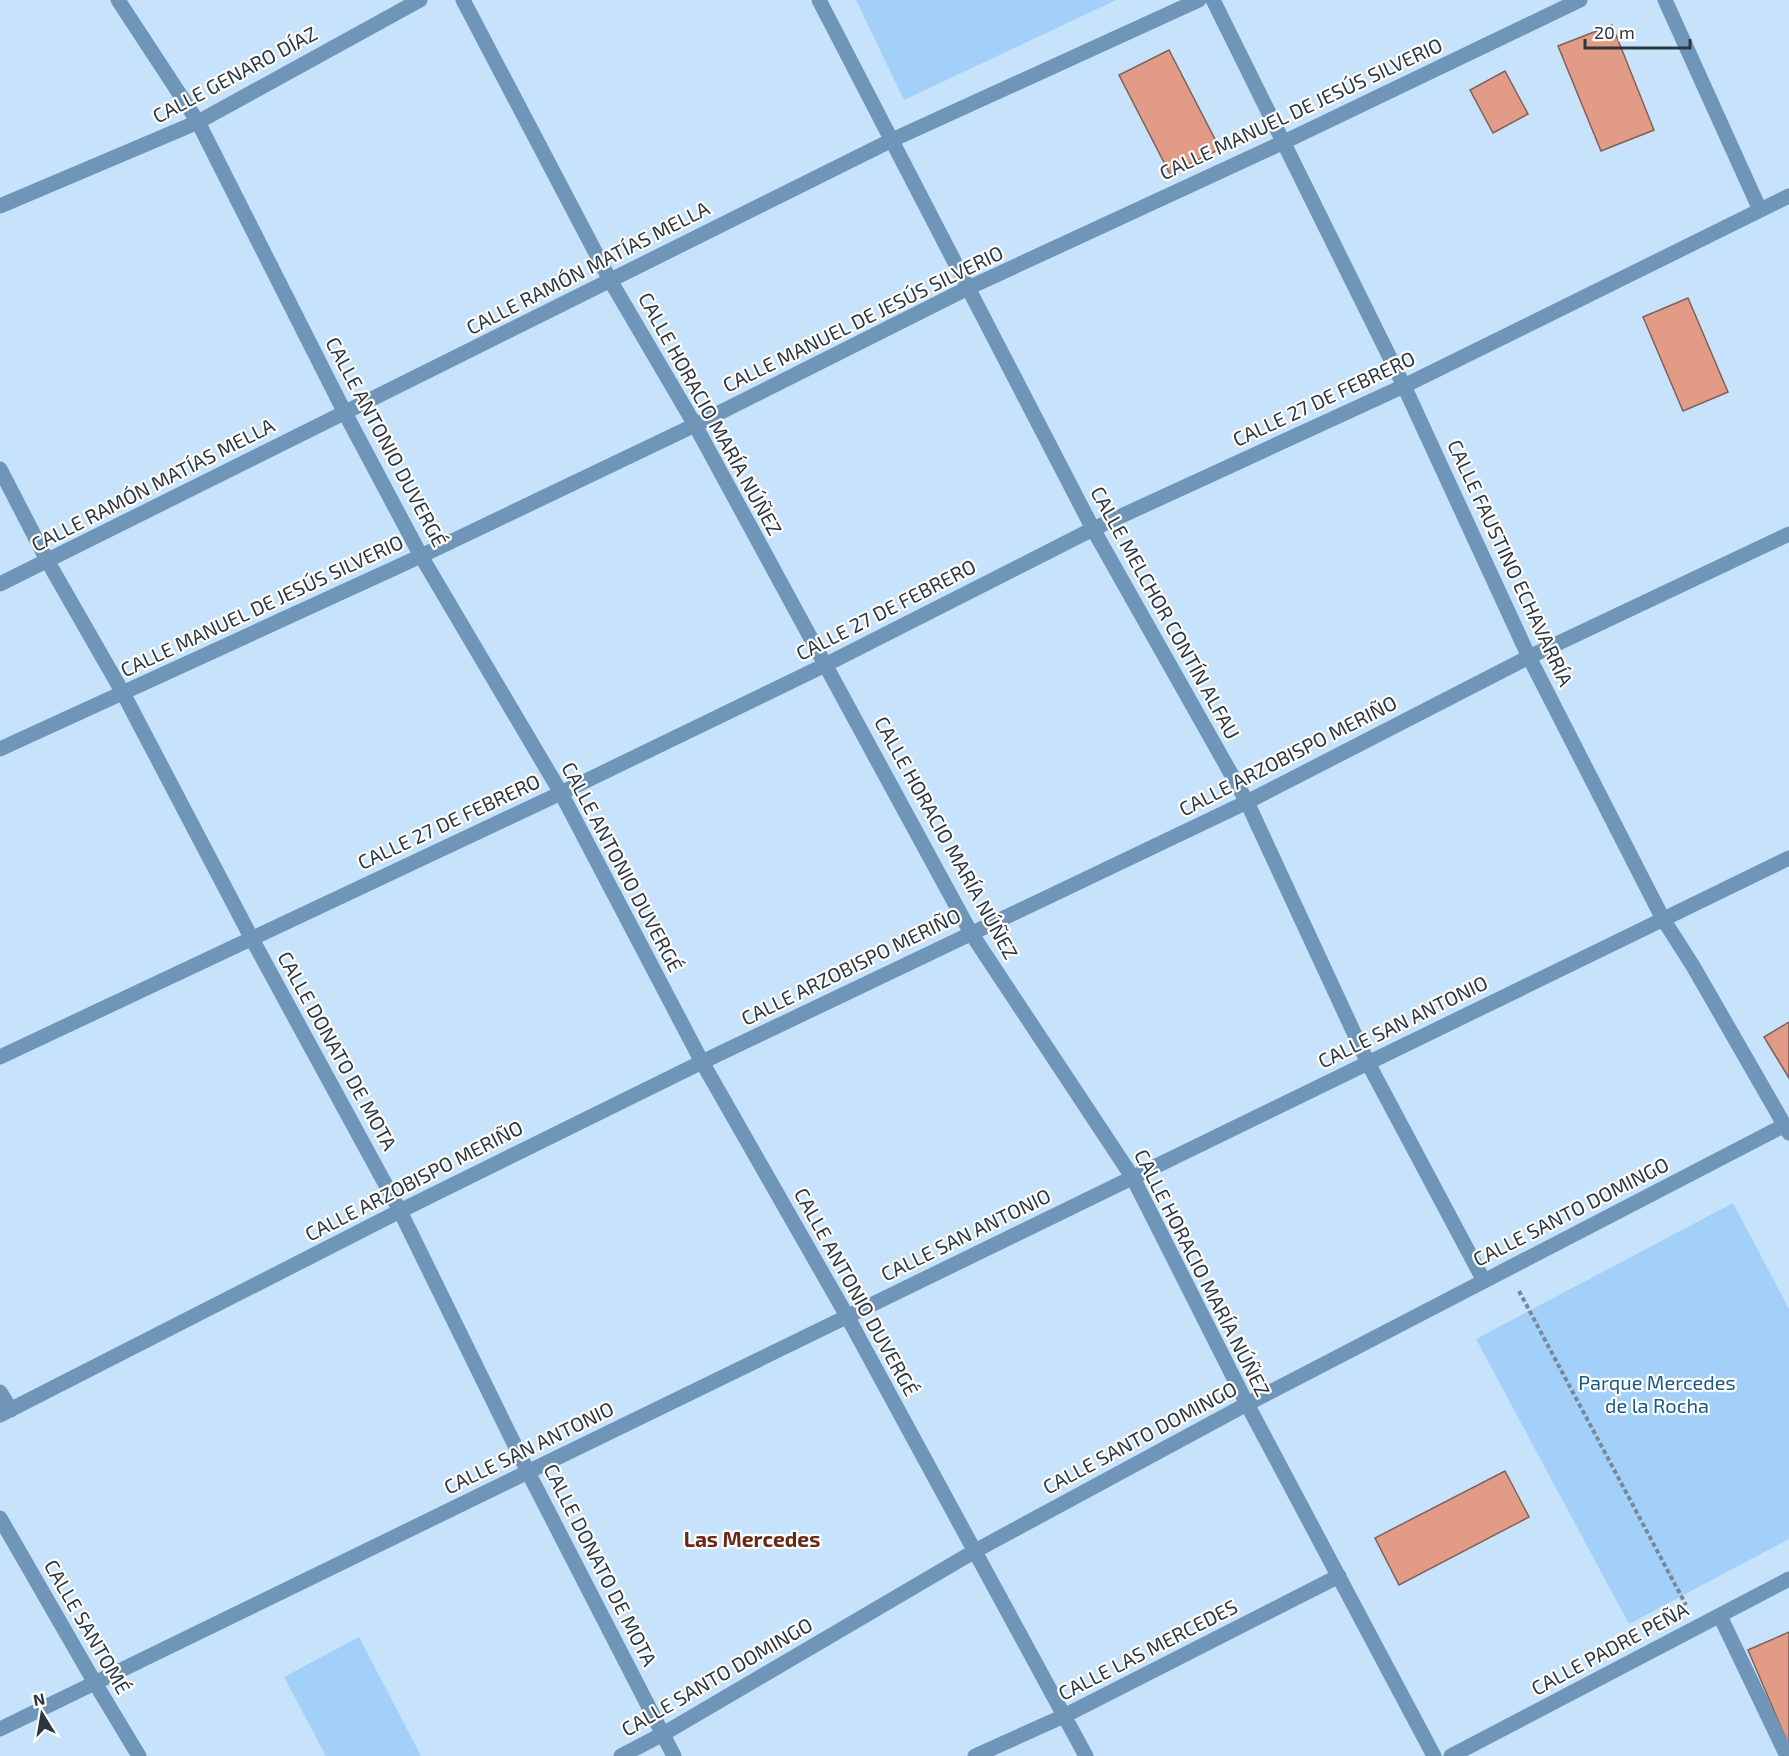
<svg xmlns="http://www.w3.org/2000/svg" width="1789" height="1756" font-family="'Exo 2',sans-serif">
<style>
.green{fill:#a2d0f9}
.building{fill:#e29b87;stroke:#816057;stroke-width:1.5}
.lines{fill:none;stroke-linecap:round;stroke-linejoin:round}
.path{stroke:#768899;stroke-width:4;stroke-dasharray:4.5 3;stroke-linecap:butt}
.minor{stroke:#6f96b8;stroke-width:15}
.labels{text-anchor:middle;stroke-width:4.5;stroke-linejoin:round;paint-order:stroke}
.street-label{font-size:20px;fill:#2c3741;stroke:#fff}
.park-label{font-size:20px;fill:#1c5885;stroke:#fff}
.neighbourhood-label{font-size:21px;font-weight:bold;fill:#6a2815;stroke:#fff}
</style>
<rect width="100%" height="100%" fill="#c7e2fb"/>
<path class="green" d="M856 0H1116L904 100Z
M1733 1203 1789 1309V1539L1629 1624 1476 1339Z
M359 1637 421 1756H326L284 1677Z"/>
<path class="building" d="M1612 25 1654 130 1601 151 1558 46Z
M1169 50 1220 149 1170 174 1119 75Z
M1505 71 1528 114 1493 133 1470 90Z
M1688 298 1728 392 1683 411 1643 317Z
M1789 1022V1078L1764 1037Z
M1505 1471 1529 1517 1399 1585 1375 1538Z
M1789 1632V1746L1748 1650Z"/>
<g class="lines">
<path class="path" d="M1519 1291 1686 1605"/>
<path class="minor" d="M118 0 198 122 345 413 421 556 561 793 702 1062 847 1316 1086 1756
M463 0 610 280 695 425 971 933 1133 1178 1247 1404 1434 1756
M819 0 1093 529 1247 802 1368 1063 1484 1281
M1213 0 1404 386 1529 657 1663 919 1693 966 1789 1133
M1665 0 1760 210
M0 206 198 122 420 0
M0 469 48 562 123 693 252 939 400 1211 528 1472 674 1756
M0 584 892 140 1199 0
M0 749 421 556 695 425 968 288 1284 142 1580 0
M0 1057 561 793 825 665 1093 529 1404 386 1789 196
M0 1392 11 1410
M0 1415 400 1211 702 1062 1247 802 1529 657 1789 534
M0 1518 95 1683 139 1756
M1720 1616 1787 1756
M0 1729 1789 858
M621 1756 663 1734 975 1551 1247 1404 1785 1125
M975 1756 1064 1716 1339 1576
M1451 1756 1789 1579"/>
</g>
<g class="labels">
<g class="street-label">
<text transform="translate(235 75) rotate(-28)" y="7">CALLE GENARO DÍAZ</text>
<text transform="translate(1301 109) rotate(-25)" y="7">CALLE MANUEL DE JESÚS SILVERIO</text>
<text transform="translate(588 268) rotate(-27)" y="7">CALLE RAMÓN MATÍAS MELLA</text>
<text transform="translate(863 319) rotate(-26)" y="7">CALLE MANUEL DE JESÚS SILVERIO</text>
<text transform="translate(1324 399) rotate(-25)" y="7">CALLE 27 DE FEBRERO</text>
<text transform="translate(710 414) rotate(61)" y="7">CALLE HORACIO MARÍA NÚÑEZ</text>
<text transform="translate(386 442) rotate(62)" y="7">CALLE ANTONIO DUVERGÉ</text>
<text transform="translate(153 485) rotate(-27)" y="7">CALLE RAMÓN MATÍAS MELLA</text>
<text transform="translate(1510 563) rotate(65)" y="7">CALLE FAUSTINO ECHAVARRÍA</text>
<text transform="translate(262 606) rotate(-25)" y="7">CALLE MANUEL DE JESÚS SILVERIO</text>
<text transform="translate(886 610) rotate(-27)" y="7">CALLE 27 DE FEBRERO</text>
<text transform="translate(1165 613) rotate(61)" y="7">CALLE MELCHOR CONTÍN ALFAU</text>
<text transform="translate(1288 756) rotate(-27)" y="7">CALLE ARZOBISPO MERIÑO</text>
<text transform="translate(449 822) rotate(-25)" y="7">CALLE 27 DE FEBRERO</text>
<text transform="translate(946 838) rotate(61)" y="7">CALLE HORACIO MARÍA NÚÑEZ</text>
<text transform="translate(622 867) rotate(62)" y="7">CALLE ANTONIO DUVERGÉ</text>
<text transform="translate(851 967) rotate(-26)" y="7">CALLE ARZOBISPO MERIÑO</text>
<text transform="translate(1403 1022) rotate(-26)" y="7">CALLE SAN ANTONIO</text>
<text transform="translate(337 1051) rotate(61)" y="7">CALLE DONATO DE MOTA</text>
<text transform="translate(414 1181) rotate(-27)" y="7">CALLE ARZOBISPO MERIÑO</text>
<text transform="translate(1571 1212) rotate(-27)" y="7">CALLE SANTO DOMINGO</text>
<text transform="translate(966 1235) rotate(-26)" y="7">CALLE SAN ANTONIO</text>
<text transform="translate(1202 1273) rotate(63)" y="7">CALLE HORACIO MARÍA NÚÑEZ</text>
<text transform="translate(856 1292) rotate(61)" y="7">CALLE ANTONIO DUVERGÉ</text>
<text transform="translate(1140 1438) rotate(-28)" y="7">CALLE SANTO DOMINGO</text>
<text transform="translate(529 1448) rotate(-26)" y="7">CALLE SAN ANTONIO</text>
<text transform="translate(600 1565) rotate(63)" y="7">CALLE DONATO DE MOTA</text>
<text transform="translate(87 1627) rotate(60)" y="7">CALLE SANTOMÉ</text>
<text transform="translate(1610 1649) rotate(-28)" y="7">CALLE PADRE PEÑA</text>
<text transform="translate(1148 1650) rotate(-27)" y="7">CALLE LAS MERCEDES</text>
<text transform="translate(717 1677) rotate(-30)" y="7">CALLE SANTO DOMINGO</text>
</g>
<g class="park-label">
<text x="1657" y="1390">Parque Mercedes<tspan x="1657" dy="23">de la Rocha</tspan></text>
</g>
<g class="neighbourhood-label">
<text x="752" y="1547">Las Mercedes</text>
</g>
</g>
<g transform="translate(42 1714) rotate(349)" stroke="#ffffff" stroke-width="4.5" paint-order="stroke">
<path d="M0-4.5L10 22L0 15L-10 22Z" fill="#2c3741"/>
<text y="-9" font-size="16" font-weight="bold" text-anchor="middle" fill="#2c3741">N</text>
</g>
<path d="M1585 39v9h105v-9" fill="none" stroke="#2c3741" stroke-width="3"/>
<text x="1594" y="39" font-size="18" fill="#2c3741" stroke="#ffffff" stroke-width="4.5" paint-order="stroke">20 m</text>
</svg>
